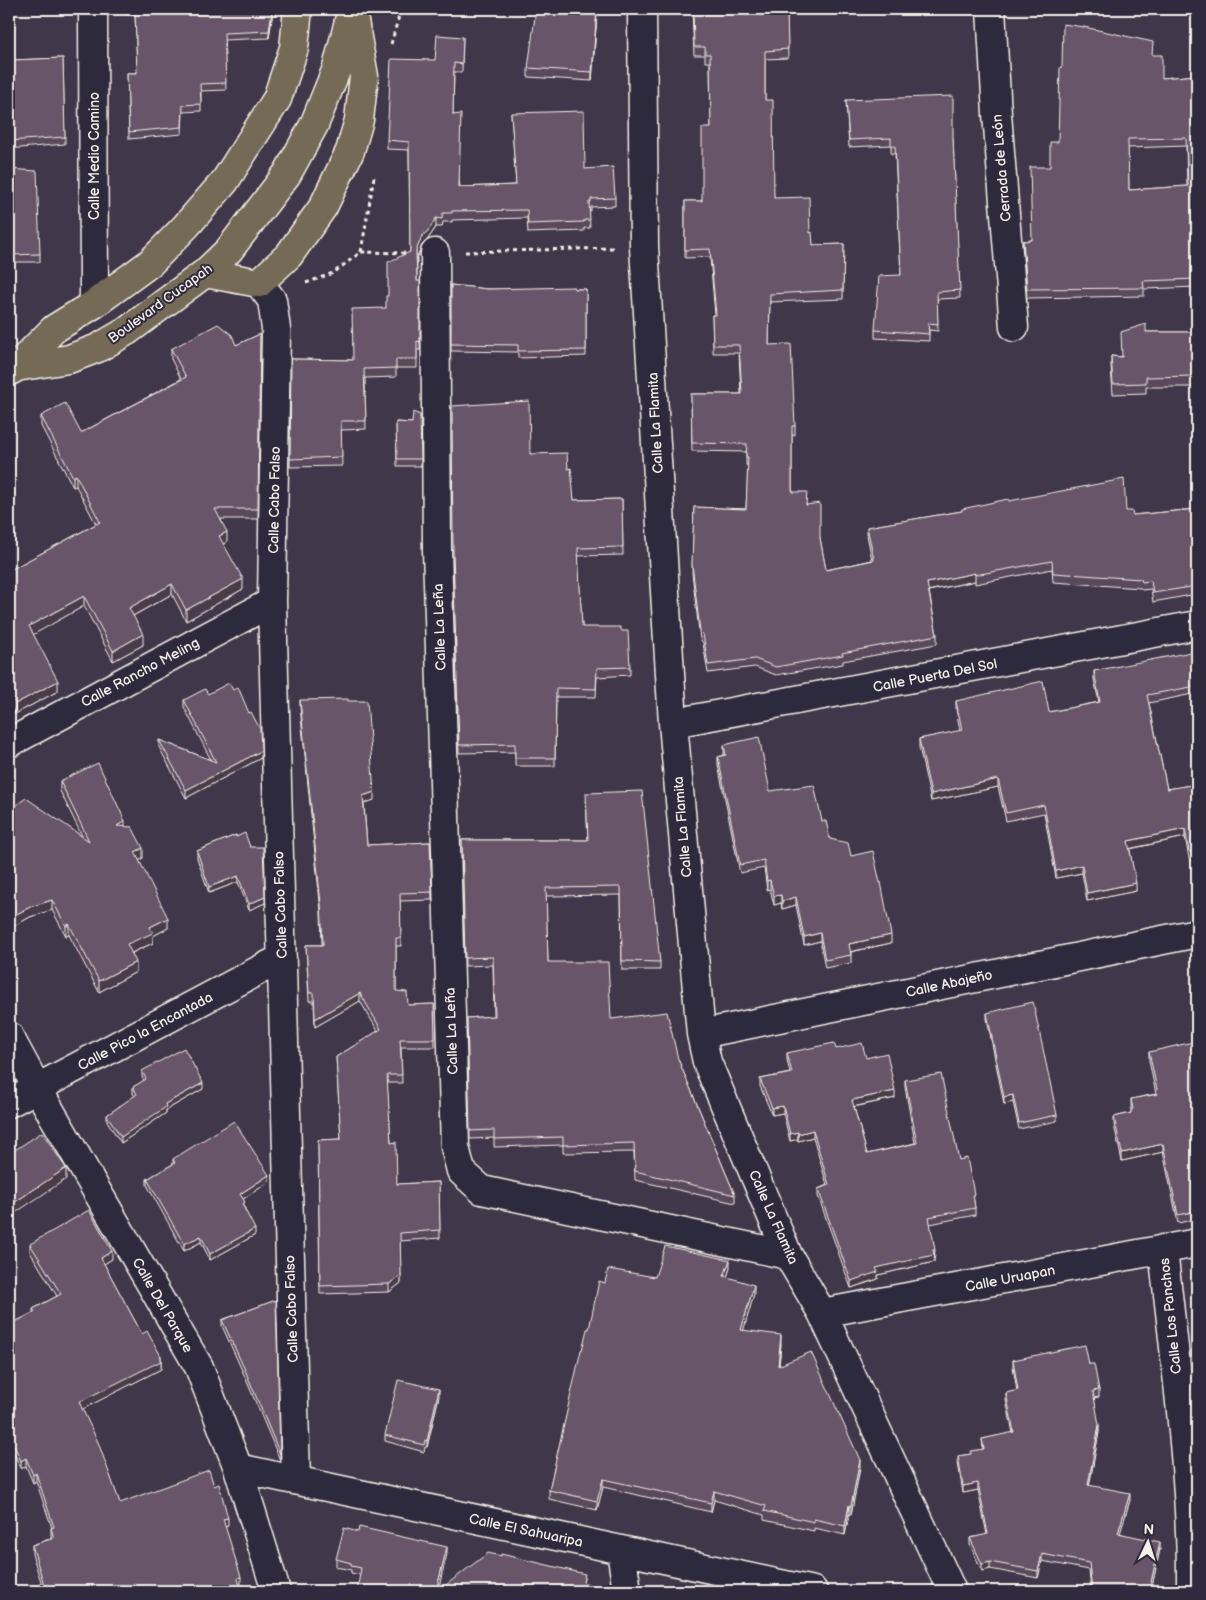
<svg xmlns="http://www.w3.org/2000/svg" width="1206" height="1600" font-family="'Balsamiq Sans',sans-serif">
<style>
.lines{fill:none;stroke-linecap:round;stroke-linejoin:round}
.minor-casing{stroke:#f4f1e8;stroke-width:31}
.major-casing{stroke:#f4f1e8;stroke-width:31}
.path{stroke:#f4f1e8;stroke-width:3;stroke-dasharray:4 4;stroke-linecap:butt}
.minor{stroke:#2f2a3d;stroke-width:28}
.major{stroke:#756a55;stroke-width:28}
.wall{fill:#5a485b;stroke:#f4f1e8;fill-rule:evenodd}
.shaded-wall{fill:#4a3b4a;stroke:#f4f1e8}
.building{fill:#69546a;stroke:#f4f1e8;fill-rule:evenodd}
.labels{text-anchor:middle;stroke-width:4;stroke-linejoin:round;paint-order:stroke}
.street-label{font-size:14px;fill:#f4f1e8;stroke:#2f2a3d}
</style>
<rect width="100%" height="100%" fill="#40374a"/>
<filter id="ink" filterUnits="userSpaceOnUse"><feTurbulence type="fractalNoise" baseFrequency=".02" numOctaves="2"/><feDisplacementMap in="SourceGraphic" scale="10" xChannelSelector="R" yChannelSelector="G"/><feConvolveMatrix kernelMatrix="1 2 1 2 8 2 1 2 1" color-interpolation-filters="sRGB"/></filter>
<g filter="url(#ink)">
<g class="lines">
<defs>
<path id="minor" d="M93 9 94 304
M642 9 644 247 673 723 701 1034 707 1062 788 1255 822 1313 952 1591
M991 9 997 114 1014 327
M435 253 437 550 455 1147 461 1171 482 1190 788 1255
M259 283 272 300 276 329 272 602 296 1480
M673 723 1197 625
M9 743 272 602
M701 1034 1197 933
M9 1036 37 1088 199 1367 238 1468 276 1591
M9 1103 282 958
M1163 1249C1175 1363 1192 1477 1191 1591
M822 1313 1197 1243
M238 1468 813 1591
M621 1550 627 1591"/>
<path id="major" d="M205 273 259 283 289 255 323 207 350 151 359 120 364 76 354 21
M16 367 69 359 98 348 127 331 205 273 229 250 287 174 314 125 337 68 352 9
M12 370 16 367 54 329 94 304 150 263 186 226 225 181 277 99 294 48 298 9"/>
</defs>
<use href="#minor" class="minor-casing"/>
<use href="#major" class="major-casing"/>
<path class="path" d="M391 44 401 9
M361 252 374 177
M465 252 613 248
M306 283 333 273 361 252 406 253"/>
<use href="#minor" class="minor"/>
<use href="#major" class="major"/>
</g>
<path class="wall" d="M127 9H272V18L269 38 224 40 226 90 201 91V111L183 112 182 134 129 139 127 73H137L135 14 127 15Z
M675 9H787L788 58 765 59V100L774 198 810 233 813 245 844 244 843 299 770 302 769 345 795 426V435H792V489L793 492 807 505 820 538 826 570 872 560 867 535V527L962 511 1009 501 1126 511 1133 515 1195 509 1193 499V490L1197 489V594L1153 602 1151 589 1142 590 1141 588 1053 582 1052 569 975 584V581L929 591 937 635V644L843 661V664L776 675 755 667 708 673 703 643 700 639 692 573 694 507 746 509 748 466 746 465V452L692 451 691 394H741L739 353H713L712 315H715L710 257 685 258V201H702L711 128 710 62H705V55H694L692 10H675Z
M597 14 592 81 528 77V68Z
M9 30 11 60 63 58 65 144 9 149Z
M463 37 462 72H454L453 115 460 187 516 185 511 113 585 169 615 198V206L591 207V211L589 210 590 228H584V231L528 233 527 218 452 220V222H443L442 227H436L428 239 422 245 417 259V281L420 342V350H417V368H396V377L365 378 366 429 341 430 342 466 290 467 291 359 353 360 386 308 388 296 410 252 409 150 387 149V140L435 60Z
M1153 55 1162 78 1197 75V287L1144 289V296L1027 298 1023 241 1032 240 1050 167ZM1186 146 1187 186 1129 190 1128 148Z
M846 100 953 139 960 298 937 299 938 331 929 330V341L875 338V330L901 275 895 153 891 154V145L849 147Z
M9 169 40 254V262H9Z
M451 285 488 289H586V356L518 358V352L451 351Z
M1146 332H1197V387H1146V393L1113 394 1111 366V356L1121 357Z
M260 334 258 519H221L227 542 223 544 243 589 186 621 172 594 133 616 143 645 113 661 84 606 33 634 58 691 15 714 9 702V564L12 569 96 524 76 486 73 487 41 426V416L81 433 181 379 171 359V349L236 345Z
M420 415 421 466H397L396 422 412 423Z
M530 454 568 469 574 500 622 499 623 555 578 556 582 627 630 667V675L597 677 596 697H556L555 766H515V752L459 753 453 560Z
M1094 671 1197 683V693L1149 703 1167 789 1197 784V866L1189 858 1185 837 1130 849 1136 891 1087 901 1082 873 1056 878 1044 813 1006 821 998 787 931 801 919 747V739L960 731 956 709V701L1049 712 1099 702 1094 679Z
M208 694 261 758 186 798 159 747V740L211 760 184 707V700Z
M300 700 374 800 364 803 367 845 430 842 432 900 400 901 401 946H396V991L408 1005 434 1004 435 1047H401L402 1083H387L391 1143 397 1184 439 1182 440 1238 400 1241 401 1283 389 1292 320 1294 318 1140 341 1139 336 1057 378 1031 360 1001 315 1027 314 1001H309L306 945H322L321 912 300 707Z
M724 745 770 791 822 821 830 839 851 856 891 943 851 952V963L825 968 820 941 804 945 796 905 782 909 781 903 774 905 770 889 767 890 764 868 740 873 718 765V757L724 755Z
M60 781 125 827 143 858 139 860 168 928 153 936V943L132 953 136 972 99 992 69 935 66 936 52 910 30 917 9 929V810L82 836 60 791Z
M586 801 660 962V970H622L621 895 546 896 548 962 611 1019 678 1059 735 1195V1203L635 1180 634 1152 563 1153V1145L494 1147V1138L470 1139 467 1018 494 1016 493 965 465 966 462 840H588Z
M236 835 265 903 249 910 238 882 209 893 197 858V851Z
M987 1013 1057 1115V1121L1019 1129 1013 1102 1004 1104 987 1019Z
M836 1049 866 1058 895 1098 854 1107 867 1154 915 1143 905 1087V1080L959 1160 974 1201 975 1208V1215L930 1224 935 1257H934V1262L878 1275V1279L851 1288 818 1196V1189L827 1185 813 1137 798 1141V1139L790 1141 783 1113 772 1115 760 1086V1079L790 1073 787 1060V1053Z
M1149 1052 1197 1061V1219L1178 1223 1163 1152 1122 1161 1114 1125V1117L1131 1113V1099L1156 1094 1149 1061Z
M142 1071 203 1089 166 1110V1113L121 1143 107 1121V1115L135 1096 133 1094V1087L144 1081 142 1077Z
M173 1159 269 1182 243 1199 245 1209 255 1235 210 1260 201 1242 184 1251 147 1185V1179L173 1164Z
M30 1244 112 1259 104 1264 142 1334 161 1356V1369L82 1409 120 1503 214 1486 228 1526 225 1527 241 1585 239 1586 241 1591H44L32 1554V1545L52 1538 51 1536V1528H52L36 1481 33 1483 26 1466 21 1469 9 1442V1325L33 1313V1309L57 1296 30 1252Z
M730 1268 727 1277 754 1294 743 1331 781 1344 779 1366 860 1468 851 1515 849 1514 845 1535 814 1528V1531L764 1520V1515L714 1500 711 1512 603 1487 597 1510 549 1499V1490L582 1350 605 1283Z
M276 1300 280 1454V1460L245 1377 222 1326V1320Z
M1013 1360 1089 1364 1099 1390V1397L1094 1398 1099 1432 1089 1486 1130 1500 1120 1533 1160 1549 1151 1591H1091L1089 1570 1042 1561 1038 1578 990 1569 982 1571 970 1545V1538L987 1535 978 1490 963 1493 958 1463V1456L971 1454 983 1449 982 1439 1013 1433 1006 1400V1393L1017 1391 1013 1367Z
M439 1396 427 1447H425L424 1452 385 1441V1435Z
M447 1554 360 1575 351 1573V1570L336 1567V1559Z"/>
<path class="shaded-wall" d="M597 9V14L592 81V72Z
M272 11V18L269 38V31Z
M436 218V227L428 239 422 245 416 259V251L422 236Z
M76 475V486L73 487V477Z
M227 532V542L219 546V536Z
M975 573V581L927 591V583Z
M243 579V589L186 621V610Z
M172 584V594L129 618V608Z
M84 596V606L29 637V626Z
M143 634V645L113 661V651Z
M58 681V691L15 714V704Z
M261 751V758L186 798V790Z
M998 779V787L931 801V794Z
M374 792V800L363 804V796Z
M125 821V832L117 826Z
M1185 829V837L1128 849V841Z
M143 848V858L135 863V852Z
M1082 865V873L1056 878V871Z
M238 876V882L209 893V887Z
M770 880V889L767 890V881Z
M1136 883V891L1087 901V893Z
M781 895V903L774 905V896Z
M265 897V903L249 910V904Z
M796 897V905L782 909V901Z
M52 900V910L30 917 9 929V918L30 907Z
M168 918V928L153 936V943L127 955V944L150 927Z
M69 924V935L66 936V926Z
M820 933V941L804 945V937Z
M891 935V943L849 952V944Z
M136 962V972L99 992V981Z
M360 993V1001L315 1027V1019Z
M203 1083V1089L166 1110V1113L121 1143V1137L165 1104Z
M895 1091V1098L852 1107V1100Z
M1013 1095V1102L1004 1104V1097Z
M783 1106V1113L772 1115V1108Z
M813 1130V1137L798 1141V1134Z
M798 1132V1139L790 1141V1134Z
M1163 1144V1152L1122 1161V1153Z
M66 1168V1179L9 1217V1206Z
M269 1175V1182L240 1201V1194Z
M255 1229V1235L210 1260V1254Z
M201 1236V1242L184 1251V1244Z
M935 1250 934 1262 878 1275V1279L851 1288V1281L876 1268Z
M112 1251V1259L101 1266V1258Z
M730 1260V1268L724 1285V1276Z
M401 1275V1283L389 1292V1284Z
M754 1285V1294L741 1339V1330Z
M781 1335V1344L778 1375V1366Z
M161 1356V1369L79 1411V1402Z
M439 1389V1396L427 1447V1441Z
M1099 1425V1432L1088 1493V1485Z
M26 1458V1466L21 1469V1461Z
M860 1460V1468L851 1515V1506Z
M36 1473V1481L33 1483V1475Z
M603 1479V1487L597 1510V1501Z
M978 1483V1490L963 1493V1486Z
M714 1491V1500L711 1512V1503Z
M1130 1493V1500L1118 1540V1533Z
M849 1505V1514L845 1535V1526Z
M228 1518V1526L223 1528V1519Z
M1160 1542V1549L1151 1591H1149Z
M447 1547V1554L438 1591H436Z
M1042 1554V1561L1038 1578V1571Z
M990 1562V1569L982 1571V1564Z
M241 1577V1585L238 1586V1578Z"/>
<path class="building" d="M135 9H272V11L269 31 224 33 226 83 200 84 201 104 183 105 182 127 129 132 127 73H137Z
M536 9H597L592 72 528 68Z
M693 9H787L788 49 765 51V100H773L774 198 809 197 810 233 812 232 813 245 844 244 843 290 770 294 769 345 791 344 795 426H792V489L793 492H807L806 505 820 503V538L826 570 874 560 867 527 962 511V509L1008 499 1009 501 1124 479 1126 511H1132L1133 515 1197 509 1193 490 1197 489V586L1153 593 1151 581 1142 582 1141 579 1053 573 1052 561 975 575V573L927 583 937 635 842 653 843 655 776 667 755 659 708 665 703 634 700 631 692 564 694 507 746 509 748 457H746L747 444 692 443 691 394H742L739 345H713L712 315H716L710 249 685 250V201H702V128H711L710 54H705V47H694Z
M1063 24 1084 27 1153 42 1152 55H1162V78L1197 75V279L1143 281 1144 288 1027 289 1023 241 1032 240 1030 167H1050V142H1058L1060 67H1062ZM1186 138 1188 186 1129 190 1128 139Z
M9 30H10L11 60 63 58 65 137 9 141Z
M437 35 463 37 462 64 454 63 453 115 461 114 459 187 516 185 511 113 584 111 585 169 613 167 615 198 591 199V202H589L590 220H584V222L528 224 527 210 452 211V213H443L442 219 436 218 428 231 422 236 416 251 417 281H420V342L417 341V359H396V368L364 369 366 421H341L342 457 290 459 291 359 353 360 352 309 386 308V296H388V262L410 252 409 142 387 140 391 59 435 60Z
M953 96V138L960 290 937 292 938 324 928 323 929 334 875 330 879 276 901 275 895 146H891V138L849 140 846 100Z
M9 169 37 171 40 254 9 255Z
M451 285 488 289 574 287V289H586V350L518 351V345L451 344Z
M218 324 232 335 236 345 260 334 258 509H215L227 532 219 536 243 579 186 610 172 584 129 608 143 634 113 651 84 596 29 626 58 681 15 704 9 692V564L12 569 100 522 76 475 73 477 41 416 65 403 81 433 186 377 171 349Z
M1146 324V332H1197V376L1146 377V383L1113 384 1111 356 1122 357 1121 332Z
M529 401 530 454 567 453 568 469 571 468 574 500 622 499 623 547 578 548 582 627H620L622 631H628L630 667 597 668 596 689 556 688 555 758H515V744L459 745 453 551 452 406Z
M413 412 420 415 421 459H397L396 422 412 423Z
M1191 652 1197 686 1147 695 1167 789 1197 784V858L1189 851 1185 829 1128 841 1136 883 1087 893 1082 865 1056 871 1044 805 1006 813 998 779 931 794 919 739 962 730 956 701 1043 681 1049 712 1100 702 1094 671Z
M229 683 233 690 238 687 249 713 251 712 260 729 261 751 186 790 159 740 216 762 184 700 205 689 208 694Z
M348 699V701H367L374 792 363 796 367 845 430 842 432 892 400 893 401 938H396V991L407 992 408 1005 434 1004 435 1039H400L402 1075H387L391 1143 396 1142 397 1184 439 1182 440 1230 400 1233 401 1275 389 1284 320 1286 318 1140 341 1139 336 1057 381 1029 360 993 315 1019 314 993H309L306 945H323L321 904 300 700Z
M759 737 770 791 814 785 822 821H826L830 839 848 843 851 856 873 851 880 883 881 882 891 935 849 944 851 955 825 960 820 933 804 937 796 897 782 901 781 895 774 896 770 880 767 881 764 860 740 865 718 757 726 755 724 745Z
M98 763 125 821 117 826 132 827 143 848 135 852 168 918 150 927 153 933 127 944 136 962 99 981 69 924 66 926 52 900 30 907 9 918V810L26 798 89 841 60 781Z
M642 791 660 962 622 961 621 887 546 888 548 962H608L611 1019 667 1012 678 1059 735 1195 635 1171 634 1143 563 1145V1137L494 1139V1130L470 1131 467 1018 495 1016 493 957 465 958 462 840H588L586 793Z
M245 833 250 847H263L265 897 249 904 238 876 209 887 197 851 236 835V837Z
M1033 1002 1057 1115 1019 1123 1013 1095 1004 1097 987 1013Z
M1193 1042 1197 1061V1211L1178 1215 1163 1144 1122 1153 1114 1117 1131 1113V1110L1133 1109 1131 1099 1158 1094 1149 1052Z
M834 1043 836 1049 862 1043 866 1058 887 1053 895 1091 852 1100 867 1154 917 1143 905 1080 941 1074 959 1160 967 1158 974 1194H973L975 1208 929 1217 935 1250H933L934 1255 876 1268 878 1272 851 1281 818 1189 829 1185 813 1130 798 1134V1132L790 1134 783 1106 772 1108 760 1079 792 1073 787 1053Z
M184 1048 203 1083 165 1104 166 1107 121 1137 107 1115 137 1094 133 1087 146 1079 142 1071Z
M234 1121 269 1175 240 1194 245 1202 242 1204 255 1229 210 1254 201 1236 184 1244 147 1179 175 1163 173 1159Z
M42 1132 66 1168 9 1206V1154Z
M89 1210 112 1251 101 1258 142 1334 147 1331 161 1356 159 1357 161 1361 79 1402 98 1442 120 1503 209 1470 214 1486 219 1484 228 1518 223 1519 241 1577 238 1578 241 1591H46L32 1545 54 1538 51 1528 54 1527 36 1473 33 1475 26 1458 21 1461 9 1434V1325L35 1312 33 1309 61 1294 30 1244Z
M665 1246 730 1260 724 1276 754 1285 741 1330 781 1335 778 1366 811 1352 860 1460 851 1506 849 1505 845 1526 814 1519V1522L764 1511 766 1506 714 1491 711 1503 603 1479 597 1501 549 1490 581 1350H582L587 1329H589L599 1281 605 1283 608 1269 655 1277Z
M276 1300 280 1454 245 1370 222 1320Z
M1085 1345 1089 1364H1094L1099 1390 1093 1391 1099 1425 1088 1485 1130 1493 1118 1533 1160 1542 1149 1591H1092L1089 1563 1042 1554 1038 1571 990 1562 982 1564 970 1538 988 1534 978 1483 963 1486 958 1456 971 1454V1451L984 1449 982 1439 1014 1432 1006 1393 1018 1390 1013 1360Z
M398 1380 439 1389 427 1441 425 1440 424 1445 385 1435Z
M359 1527 447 1547 436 1591H357L361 1568 351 1566V1563L336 1559 344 1528 358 1532Z
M488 1553 501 1556V1554L585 1574 583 1582 591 1585 588 1591H438Z"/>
</g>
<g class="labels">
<g class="street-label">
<text transform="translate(94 156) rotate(-90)" y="5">Calle Medio Camino</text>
<text transform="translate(1001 168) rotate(-95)" y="5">Cerrada de León</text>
<text transform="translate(160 303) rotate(-36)" y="5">Boulevard Cucapah</text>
<text transform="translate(655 423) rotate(-93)" y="5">Calle La Flamita</text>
<text transform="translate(274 500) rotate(-89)" y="5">Calle Cabo Falso</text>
<text transform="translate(439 627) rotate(-92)" y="5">Calle La Leña</text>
<text transform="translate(140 672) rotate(-28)" y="5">Calle Rancho Meling</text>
<text transform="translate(935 675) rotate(-11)" y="5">Calle Puerta Del Sol</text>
<text transform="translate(682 827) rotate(-95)" y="5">Calle La Flamita</text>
<text transform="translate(280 905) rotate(-92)" y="5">Calle Cabo Falso</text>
<text transform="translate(949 983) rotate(-12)" y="5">Calle Abajeño</text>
<text transform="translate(145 1031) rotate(-28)" y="5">Calle Pico la Encantada</text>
<text transform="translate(451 1031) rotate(-92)" y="5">Calle La Leña</text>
<text transform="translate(774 1217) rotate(66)" y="5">Calle La Flamita</text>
<text transform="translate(1010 1278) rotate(-11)" y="5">Calle Uruapan</text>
<text transform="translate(163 1305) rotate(60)" y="5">Calle Del Parque</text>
<text transform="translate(291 1309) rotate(-92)" y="5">Calle Cabo Falso</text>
<text transform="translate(1170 1316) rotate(-96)" y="5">Calle Los Panchos</text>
<text transform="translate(526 1530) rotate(12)" y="5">Calle El Sahuaripa</text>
</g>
</g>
<rect width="1206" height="1600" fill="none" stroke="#2f2a3d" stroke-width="30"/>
<rect x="15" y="15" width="1176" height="1570" fill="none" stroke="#f4f1e8" stroke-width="2" filter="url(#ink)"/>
<g transform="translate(1148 1542) rotate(4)" stroke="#2f2a3d" stroke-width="4" paint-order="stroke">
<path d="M0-4L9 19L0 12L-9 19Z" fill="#f4f1e8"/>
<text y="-8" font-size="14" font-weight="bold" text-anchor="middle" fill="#f4f1e8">N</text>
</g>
</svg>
